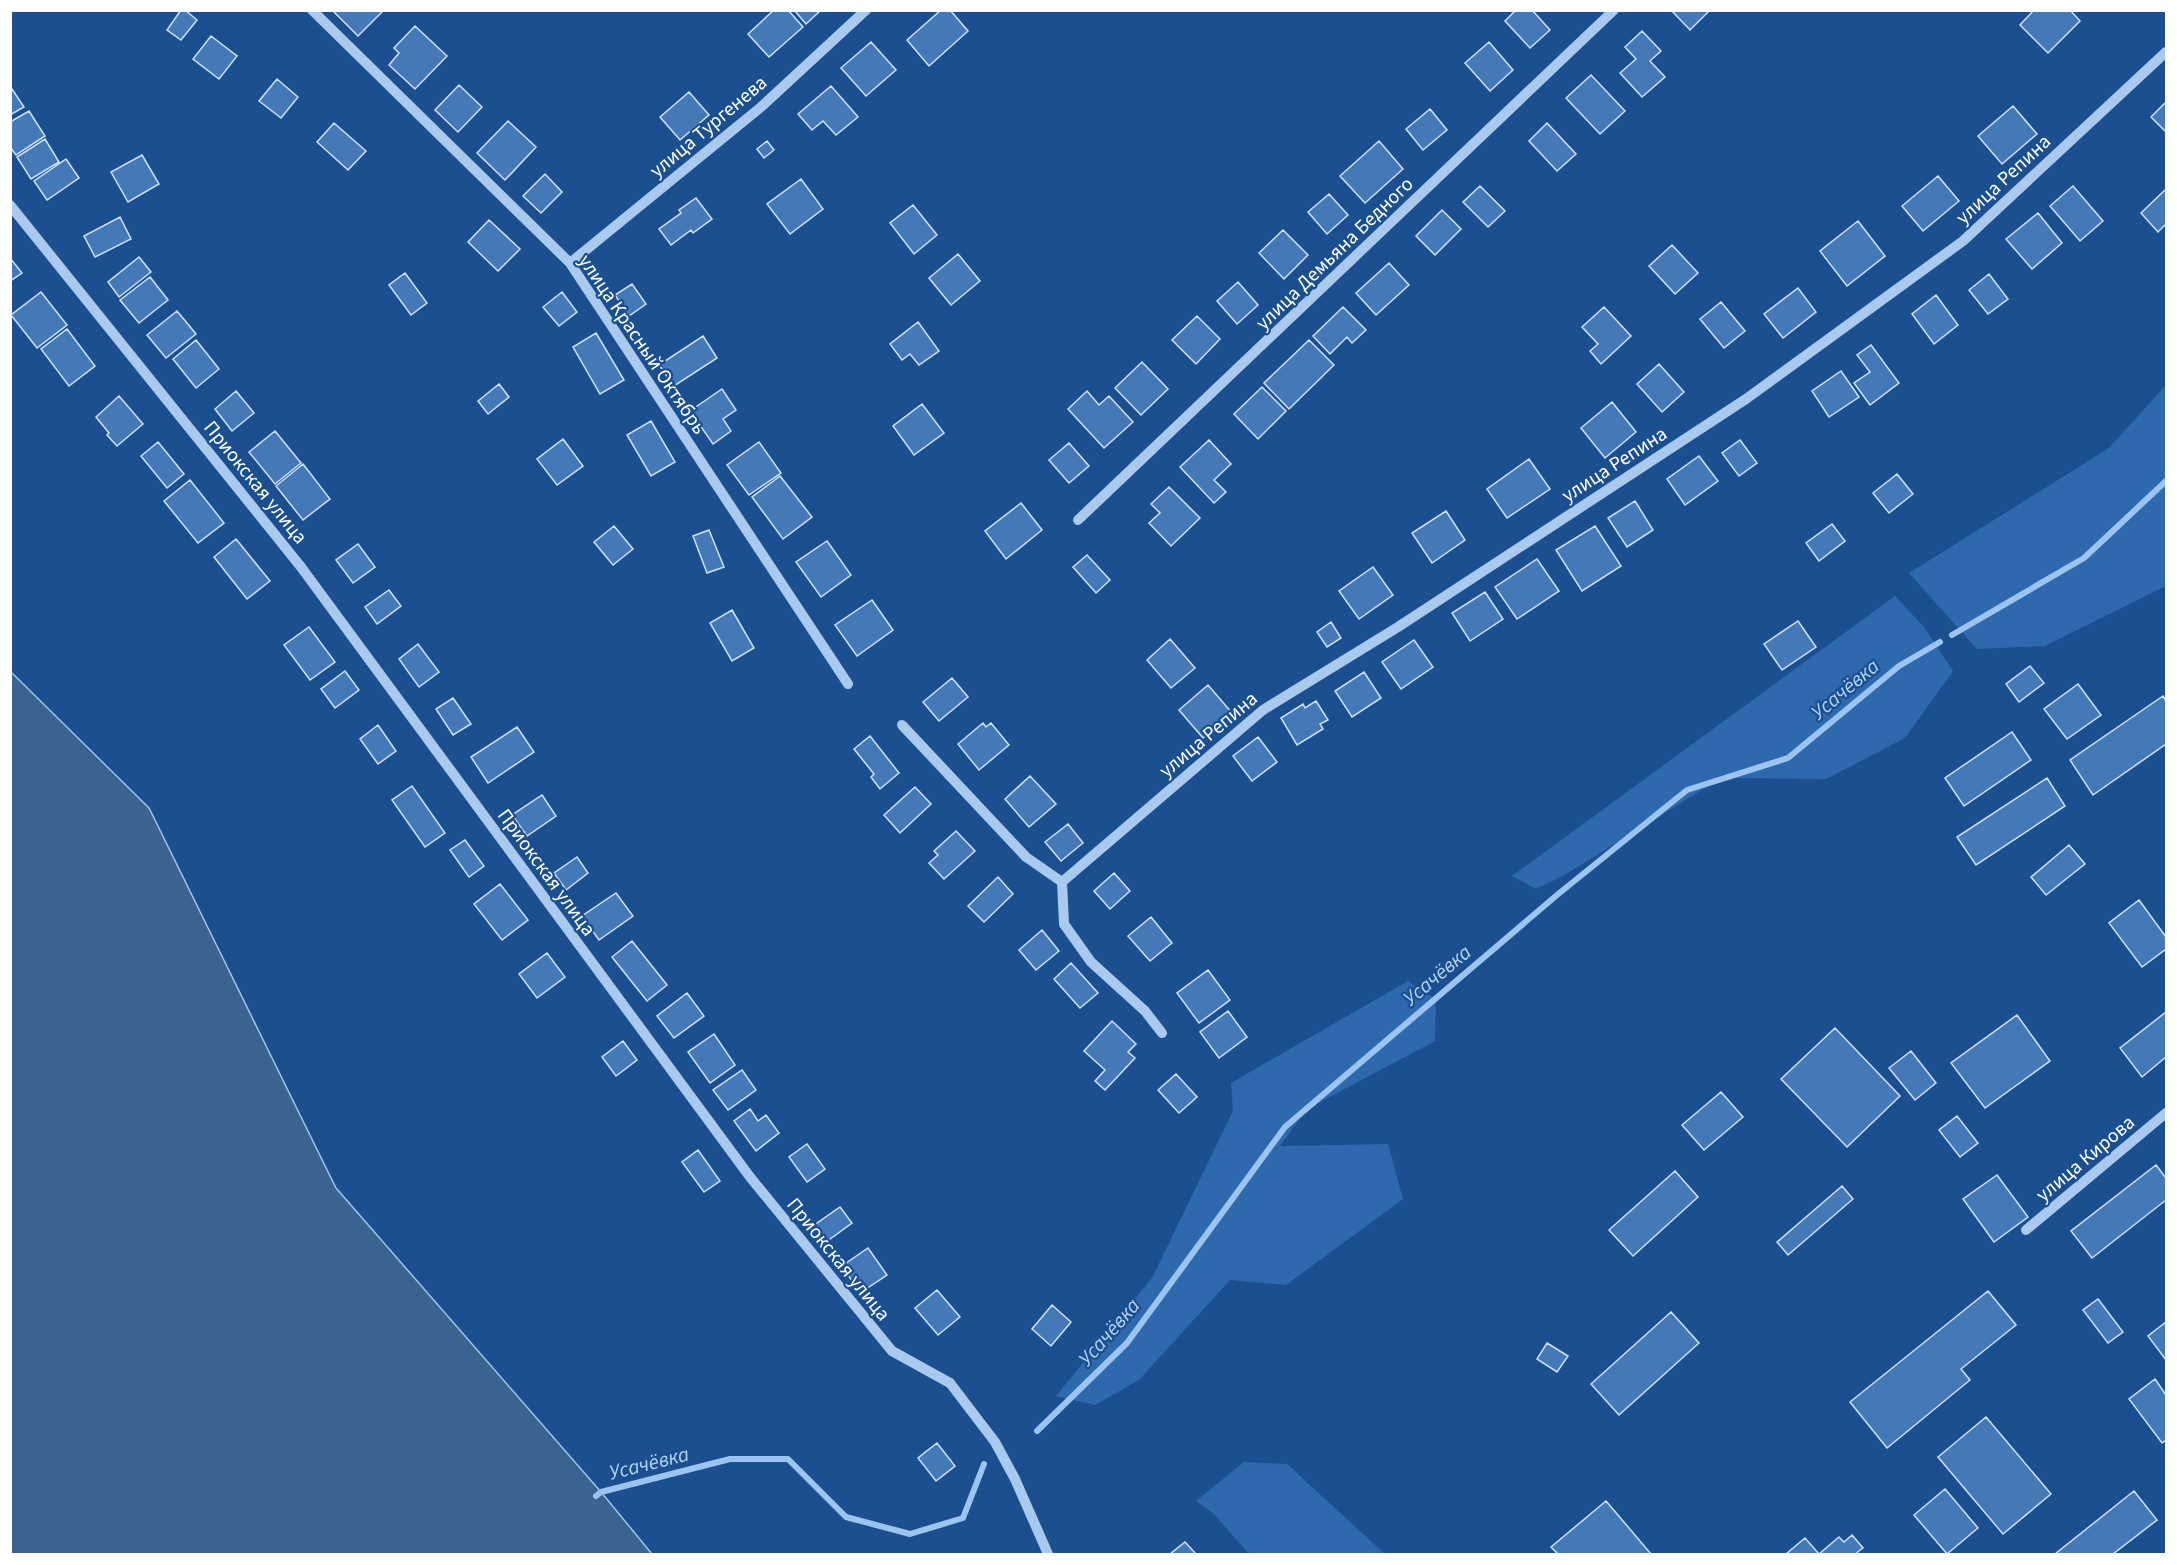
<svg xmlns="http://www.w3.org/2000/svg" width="2177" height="1565" font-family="'Source Sans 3',sans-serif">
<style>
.green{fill:#2e69ad}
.water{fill:#3c6290;stroke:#9cc4f0;stroke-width:1.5}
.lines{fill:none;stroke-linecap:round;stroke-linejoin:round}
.stream{stroke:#9cc4f0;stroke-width:6}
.building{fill:#4478b7;stroke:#cfe3fa;stroke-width:1.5}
.minor{stroke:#a9c9ee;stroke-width:10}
.labels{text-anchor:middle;stroke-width:4.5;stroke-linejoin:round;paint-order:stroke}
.street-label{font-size:20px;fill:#fff;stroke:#1b4f8f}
.water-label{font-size:21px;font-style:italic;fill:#b5d3f5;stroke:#1b4f8f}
</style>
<rect width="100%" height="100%" fill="#1b4f8f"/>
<path class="green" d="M2166 385V586L2045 646 1977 649 1909 573 2109 448Z
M1895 596 1924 627 1953 671 1905 738 1826 779 1721 778 1563 876 1536 889 1512 876Z
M1408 981 1436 1000 1435 1041 1307 1109 1280 1146 1388 1144 1403 1199 1286 1285 1230 1280 1139 1380 1095 1405 1056 1396 1152 1278 1233 1111 1231 1083Z
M1244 1462 1287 1464 1385 1554H1249L1214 1514 1196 1501Z"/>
<path class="water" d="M10 671 149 808 336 1188 601 1492 652 1554H11Z"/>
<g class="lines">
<path class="stream" d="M1952 635 2084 558 2166 481
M1037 1431 1127 1343 1285 1127 1557 895 1687 790 1788 758 1899 666 1940 642
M596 1496 601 1492 730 1459H788L846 1517 910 1534 963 1518 984 1464"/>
</g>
<path class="building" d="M181 10H185L197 20 181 40 167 30Z
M332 10H383V11L358 36Z
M774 10H788L803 27 769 57 748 34Z
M794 10H821L806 24Z
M941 10H950L968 31 929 66 907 40Z
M1516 10H1532L1550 30 1530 48 1505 21Z
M1671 10H1710L1690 30Z
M2034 10H2070L2080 21 2048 53 2020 25Z
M415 26 447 56 415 89 389 65 399 53 394 48Z
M1642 31 1661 51 1650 61 1665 77 1642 97 1620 73 1636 59 1625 47Z
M211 36 237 56 219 79 193 59Z
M871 42 896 70 866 96 841 68Z
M1489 42 1513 70 1490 91 1465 63Z
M1591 75 1625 111 1600 134 1566 98Z
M277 79 298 97 281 118 259 101Z
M459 85 482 107 458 132 435 110Z
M10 86 24 107 10 115Z
M831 86 858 117 836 135 823 121 812 130 798 114Z
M689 92 709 115 680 140 660 117Z
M2166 102V132L2151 117Z
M2013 106 2037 134 2002 164 1978 136Z
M1430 109 1447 130 1423 150 1406 129Z
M29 111 45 136 16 155 10 147V122Z
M508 121 536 147 505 180 477 153Z
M334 123 366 151 348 170 317 142Z
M1547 123 1576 154 1557 171 1529 141Z
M45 139 59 162 31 179 17 157Z
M767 141 774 150 764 158 757 149Z
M1379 141 1403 169 1365 203 1340 176Z
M142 155 159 184 128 202 111 172Z
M66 159 79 178 47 200 34 181Z
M545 174 562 192 541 213 523 196Z
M1938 176 1959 201 1923 231 1902 206Z
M801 179 823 209 790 234 767 204Z
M1480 186 1505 211 1488 227 1463 202Z
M2073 186 2103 221 2080 241 2050 206Z
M2166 189V224L2158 232 2141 213Z
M1329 194 1348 215 1327 234 1308 212Z
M696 198 712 219 693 233 691 230 671 245 659 229 681 213 679 210Z
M913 205 937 235 914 254 890 223Z
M1442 210 1461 229 1435 255 1416 236Z
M2038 213 2062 243 2032 269 2006 239Z
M120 217 131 239 95 257 84 236Z
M489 220 520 249 498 271 468 242Z
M1858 221 1885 256 1847 286 1820 251Z
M1283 230 1308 255 1284 279 1259 253Z
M1672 245 1698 273 1675 294 1649 266Z
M958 254 980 281 951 305 929 278Z
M139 257 151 272 119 297 108 282Z
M10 258 22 273 10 281Z
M1389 263 1409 285 1376 315 1356 293Z
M405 273 427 303 411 315 389 285Z
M1989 274 2008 299 1988 314 1969 290Z
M150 277 168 300 139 323 120 300Z
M1238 282 1258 305 1237 324 1217 301Z
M632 284 646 304 629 316 615 295Z
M1798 288 1816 312 1783 338 1764 314Z
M41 292 67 325 37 348 11 315Z
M562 292 577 312 559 326 543 307Z
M1936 295 1958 325 1934 344 1912 314Z
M1721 302 1745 331 1724 348 1700 319Z
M1343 307 1366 330 1352 343 1347 337 1330 354 1313 336Z
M1604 307 1631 336 1601 364 1590 351 1598 344 1582 327Z
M177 311 196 334 166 358 147 335Z
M1197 316 1220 339 1196 364 1172 340Z
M918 322 939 351 919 365 910 354 902 360 890 344Z
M67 329 95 366 69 386 41 349Z
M596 333 624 380 600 394 573 347Z
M703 336 717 358 674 386 659 365Z
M196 340 219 369 196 388 173 359Z
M1309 340 1334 365 1289 409 1264 383Z
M1871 345 1899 383 1870 405 1854 383 1870 372 1857 355Z
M1142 362 1168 389 1141 415 1115 388Z
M1659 364 1684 392 1662 412 1637 384Z
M1841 371 1859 397 1829 417 1812 391Z
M499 384 509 397 488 414 478 401Z
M1262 387 1286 411 1258 439 1234 414Z
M722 389 736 410 723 419 731 431 713 444 690 411Z
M236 391 254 413 232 431 215 409Z
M1087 391 1099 405 1109 396 1133 422 1104 448 1068 409Z
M119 396 143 424 117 446 107 435 109 433 96 417Z
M1612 402 1636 432 1605 458 1581 428Z
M922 404 944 433 914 455 893 426Z
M651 421 675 462 651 476 627 435Z
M275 431 301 463 275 484 249 452Z
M563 439 583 466 557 485 537 459Z
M1209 440 1231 464 1214 480 1226 492 1214 503 1180 467Z
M1740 440 1757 463 1739 476 1722 453Z
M158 442 184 474 167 488 141 456Z
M759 442 781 473 749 495 727 465Z
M1069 443 1089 466 1069 483 1049 460Z
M1699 456 1718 481 1685 505 1667 479Z
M1529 459 1550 489 1507 518 1487 489Z
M303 464 330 499 303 520 276 486Z
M1897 474 1913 494 1889 513 1873 493Z
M780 476 812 517 783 539 752 497Z
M190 480 224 523 198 543 164 501Z
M1169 487 1200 518 1171 546 1149 523 1160 513 1151 504Z
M1635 501 1653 530 1627 547 1608 518Z
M1021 503 1042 530 1006 559 985 531Z
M1446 511 1465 540 1432 563 1412 533Z
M1832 524 1845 541 1819 561 1806 543Z
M614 526 633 549 613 565 594 542Z
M1595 526 1621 566 1582 591 1556 550Z
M709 530 724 567 707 573 693 536Z
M236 539 270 581 247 599 214 557Z
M827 541 851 575 821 597 796 562Z
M358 544 375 567 353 583 336 560Z
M1087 555 1110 580 1096 593 1073 567Z
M1537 559 1559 591 1517 619 1495 587Z
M1373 567 1393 595 1359 619 1339 591Z
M389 590 401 606 377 624 365 607Z
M1485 592 1503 619 1470 641 1452 613Z
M872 600 893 630 857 656 835 625Z
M732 610 754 648 732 661 710 623Z
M1798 621 1816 647 1782 670 1764 644Z
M1331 622 1341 638 1327 647 1317 632Z
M309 627 335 662 310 680 284 645Z
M1170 639 1195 668 1171 688 1147 660Z
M1414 640 1433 667 1401 689 1382 662Z
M418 644 439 672 419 687 399 659Z
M2030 666 2044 683 2019 702 2006 684Z
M345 671 359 690 335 708 321 689Z
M1364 672 1381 698 1352 717 1335 691Z
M952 678 968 697 939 721 923 702Z
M2078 684 2101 715 2067 739 2044 709Z
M1208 685 1232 713 1203 738 1179 710Z
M2163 696 2166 701V744L2093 795 2070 760Z
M453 698 471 724 453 735 436 709Z
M1316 701 1328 720 1320 724 1323 729 1297 745 1281 718 1303 704 1305 708Z
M983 723 986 727 991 723 1009 745 979 770 958 744Z
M378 725 396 751 378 764 360 739Z
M517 727 534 752 488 783 471 757Z
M2012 732 2031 760 1964 806 1945 778Z
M870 736 899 773 880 789 871 777 874 774 854 749Z
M1258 737 1277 762 1252 781 1233 756Z
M1030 776 1056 804 1029 827 1005 799Z
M2047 778 2065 806 1976 865 1957 837Z
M412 786 445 833 425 847 392 800Z
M915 787 931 804 900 833 884 815Z
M542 795 556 816 527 836 512 815Z
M1068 824 1083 843 1061 861 1045 842Z
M956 831 975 851 944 879 929 863 938 855 934 851Z
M465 840 484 866 469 877 450 850Z
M2069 845 2085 864 2046 895 2031 877Z
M577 857 588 873 566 890 554 873Z
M1114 873 1130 891 1110 909 1094 891Z
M998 877 1013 894 984 922 968 906Z
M500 884 528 920 502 940 474 904Z
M616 893 633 916 599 940 582 916Z
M2139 900 2166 937V949L2142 967 2109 923Z
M1151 917 1172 943 1150 961 1128 936Z
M1042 930 1059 951 1036 970 1019 950Z
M632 941 667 985 647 1001 612 957Z
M547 953 565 977 537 998 519 974Z
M1071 963 1098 993 1080 1008 1054 979Z
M1208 970 1230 1000 1199 1023 1177 993Z
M687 993 704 1016 674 1038 657 1016Z
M1228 1011 1247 1037 1219 1058 1200 1032Z
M2166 1012V1057L2142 1077 2120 1048Z
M2017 1015 2050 1061 1985 1108 1951 1063Z
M1112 1021 1136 1044 1128 1052 1135 1058 1105 1090 1095 1081 1105 1070 1084 1051Z
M1835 1028 1900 1096 1847 1147 1781 1079Z
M714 1034 735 1065 710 1083 688 1052Z
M623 1041 637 1060 616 1076 602 1057Z
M1911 1051 1936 1083 1915 1100 1889 1068Z
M742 1070 756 1090 728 1110 713 1090Z
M1176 1074 1197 1097 1179 1113 1158 1090Z
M1721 1092 1743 1117 1704 1150 1682 1125Z
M750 1109 758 1121 766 1115 779 1133 756 1151 734 1121Z
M1957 1116 1978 1143 1960 1157 1939 1130Z
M807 1144 825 1169 807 1182 789 1157Z
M698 1150 720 1181 704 1192 682 1162Z
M2156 1165 2166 1178V1200L2092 1258 2071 1231Z
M1675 1171 1698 1197 1633 1256 1609 1230Z
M1997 1175 2028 1217 1994 1242 1963 1199Z
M1842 1186 1853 1199 1788 1255 1777 1242Z
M840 1207 852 1223 826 1242 813 1226Z
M868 1248 887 1275 860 1293 842 1266Z
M937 1290 960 1317 938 1335 915 1308Z
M1988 1291 2016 1325 1961 1369 1970 1380 1887 1448 1850 1402Z
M2098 1299 2123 1332 2108 1343 2083 1310Z
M1052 1305 1071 1322 1051 1346 1032 1329Z
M1671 1312 1699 1343 1619 1415 1591 1384Z
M2166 1322V1360L2148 1336Z
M1547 1343 1568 1356 1557 1372 1537 1359Z
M2155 1379 2166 1395V1440L2162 1443 2129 1399Z
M1986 1417 2051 1494 2003 1534 1938 1457Z
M937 1443 955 1466 936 1481 918 1458Z
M1945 1489 1978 1528 1947 1554 1914 1515Z
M2134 1491 2157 1520 2113 1554H2055Z
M1606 1501 1651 1554H1558L1551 1547Z
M1852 1535 1863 1548 1855 1554H1786L1805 1538 1819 1554 1839 1537 1844 1542Z
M1185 1542 1196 1554H1170Z"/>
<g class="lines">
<path class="minor" d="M312 10 570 263 848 684
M10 205 301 567 750 1177 892 1351 950 1383 995 1442 1015 1479 1048 1554
M570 263 761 107 866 10
M1078 520 1614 10
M902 725 1026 857 1062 882 1064 924 1091 962 1145 1011 1162 1033
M1062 882 1263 710 1398 627 1746 399 1963 241 2166 52
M2026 1230 2166 1113"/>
</g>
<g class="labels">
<g class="street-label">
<text transform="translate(708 126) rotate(-40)" y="7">улица Тургенева</text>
<text transform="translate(2003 179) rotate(-43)" y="7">улица Репина</text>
<text transform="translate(1334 253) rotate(-44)" y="7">улица Демьяна Бедного</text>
<text transform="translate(643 344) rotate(56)" y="7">улица Красный Октябрь</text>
<text transform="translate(1614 464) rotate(-33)" y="7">улица Репина</text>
<text transform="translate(256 482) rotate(51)" y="7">Приокская улица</text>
<text transform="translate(1208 734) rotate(-40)" y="7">улица Репина</text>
<text transform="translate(547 872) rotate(54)" y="7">Приокская улица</text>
<text transform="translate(2085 1158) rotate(-40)" y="7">улица Кирова</text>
<text transform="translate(839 1259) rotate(51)" y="7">Приокская улица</text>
</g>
<g class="water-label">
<text transform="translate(1845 689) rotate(-40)" y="7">Усачёвка</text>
<text transform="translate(1437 975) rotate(-40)" y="7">Усачёвка</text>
<text transform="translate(1109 1332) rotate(-49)" y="7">Усачёвка</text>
<text transform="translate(649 1463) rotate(-14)" y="7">Усачёвка</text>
</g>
</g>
<rect width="2177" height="1565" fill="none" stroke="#ffffff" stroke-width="24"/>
</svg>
